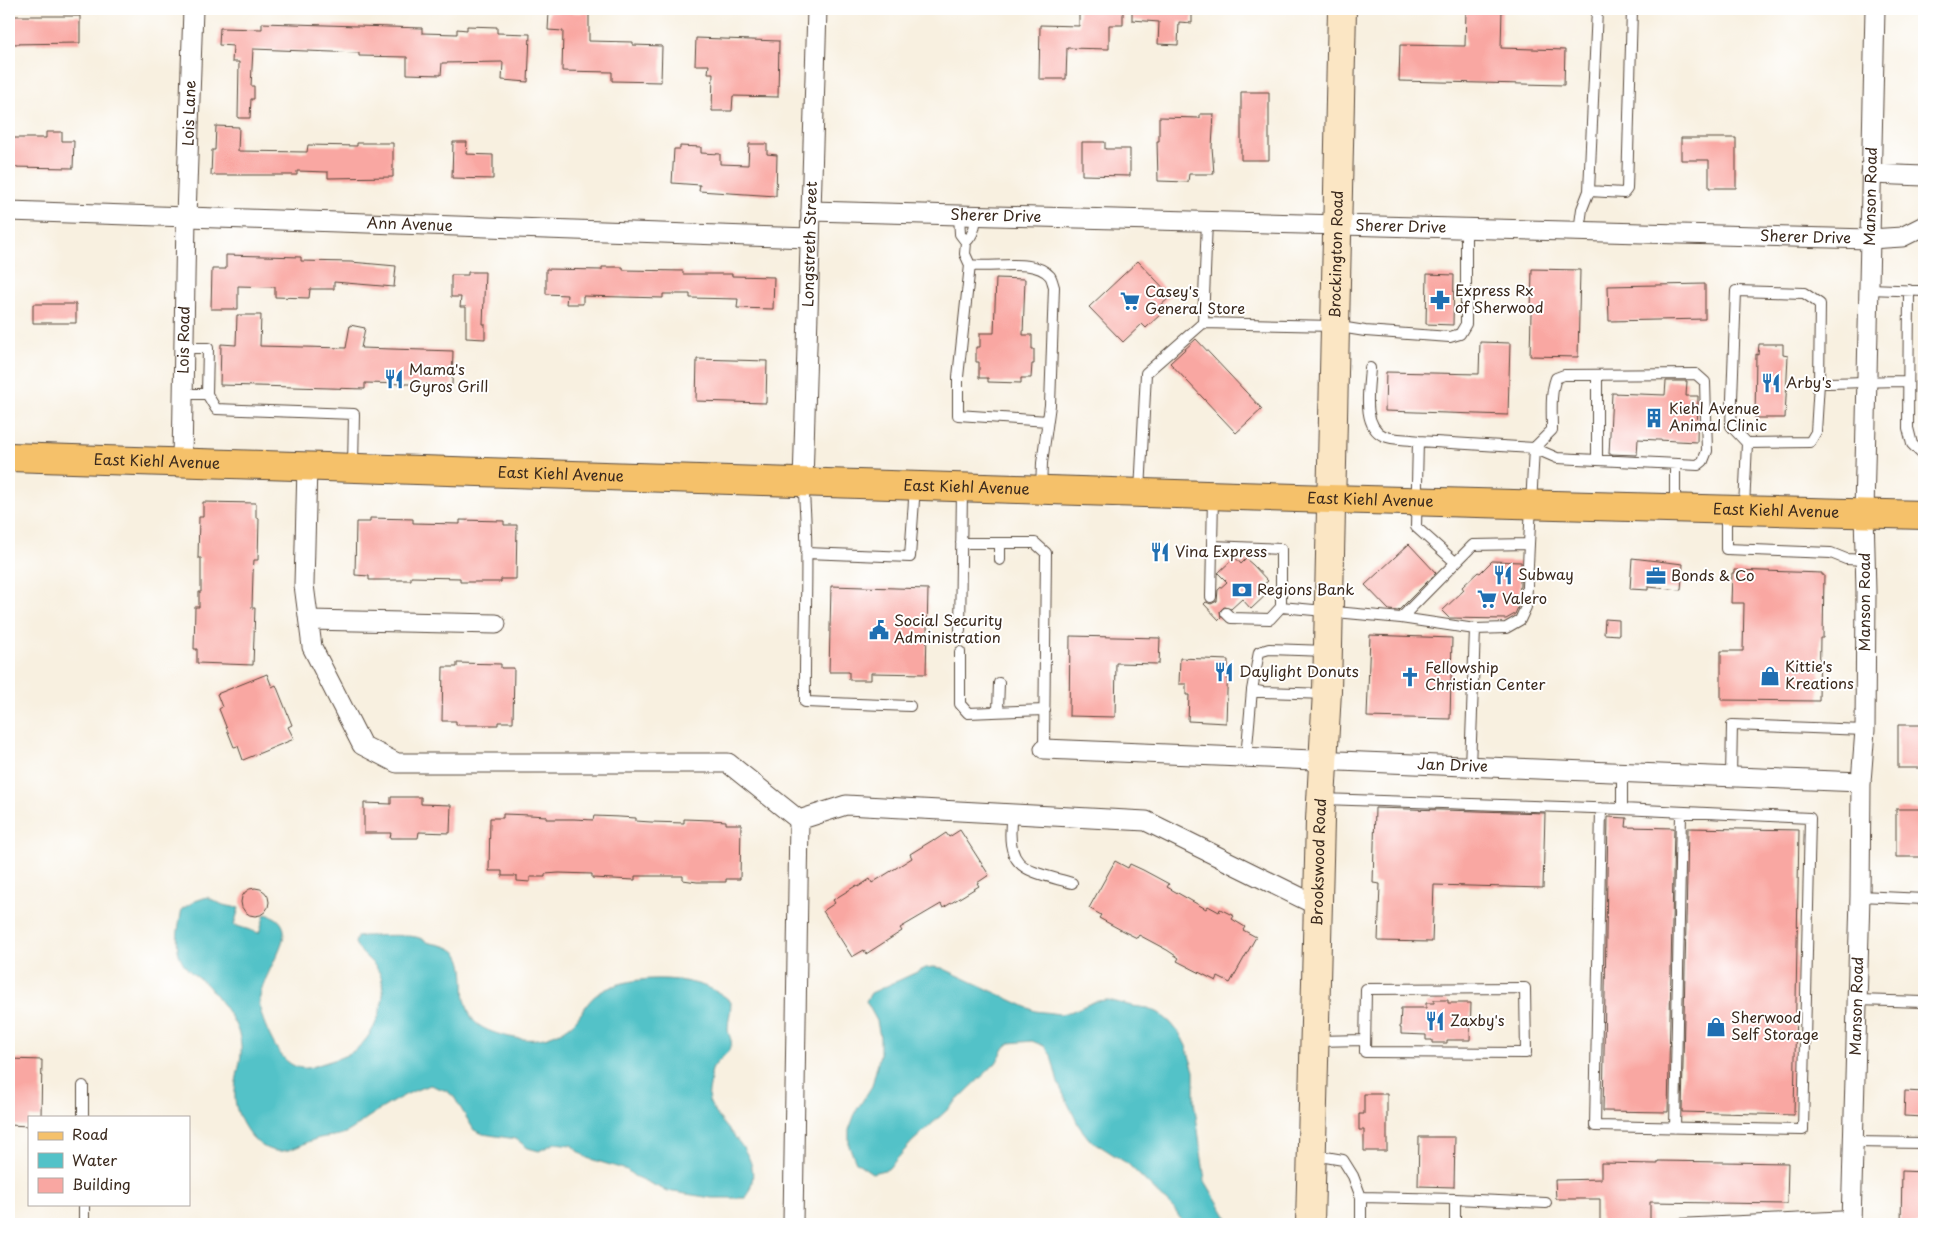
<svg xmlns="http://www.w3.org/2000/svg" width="1933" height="1233" font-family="'Playpen Sans',sans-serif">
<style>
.water{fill:#53c2c8;stroke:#477673}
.building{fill:#f9a7a2}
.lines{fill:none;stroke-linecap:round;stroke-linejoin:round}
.service-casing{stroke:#57483b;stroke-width:12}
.minor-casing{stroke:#57483b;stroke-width:21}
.secondary-casing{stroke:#57483b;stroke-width:30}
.primary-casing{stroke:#57483b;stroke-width:30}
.service{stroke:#fff;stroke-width:10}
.minor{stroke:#fff;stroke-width:19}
.secondary{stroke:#fbe6c4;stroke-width:28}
.primary{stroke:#f5c16b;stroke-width:28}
.labels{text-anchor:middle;stroke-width:4;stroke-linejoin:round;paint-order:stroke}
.street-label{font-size:15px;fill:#3b2a1e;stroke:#fff}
.poi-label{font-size:15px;fill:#3b2a1e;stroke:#fff;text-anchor:start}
</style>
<rect width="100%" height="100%" fill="#fff"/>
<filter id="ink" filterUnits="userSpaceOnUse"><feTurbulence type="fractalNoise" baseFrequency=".02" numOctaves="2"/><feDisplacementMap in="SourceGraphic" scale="10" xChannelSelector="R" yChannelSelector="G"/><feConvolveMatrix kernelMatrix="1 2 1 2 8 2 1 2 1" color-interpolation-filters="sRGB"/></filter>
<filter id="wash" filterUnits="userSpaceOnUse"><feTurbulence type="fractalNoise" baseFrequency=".0096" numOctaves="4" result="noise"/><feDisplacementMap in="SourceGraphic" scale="20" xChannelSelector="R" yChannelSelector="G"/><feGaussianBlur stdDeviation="1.12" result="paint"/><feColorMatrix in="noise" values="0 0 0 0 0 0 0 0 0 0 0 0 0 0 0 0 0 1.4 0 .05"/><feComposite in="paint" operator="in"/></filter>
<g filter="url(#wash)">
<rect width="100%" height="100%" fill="#f8f0e0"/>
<path class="water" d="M207 897 223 905 239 908 234 925 259 933 265 914C274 916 282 920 284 930 286 945 262 979 260 997 258 1009 264 1023 269 1034 275 1047 285 1066 302 1068 309 1069 317 1065 324 1063 334 1060 344 1057 352 1052 375 1038 391 997 379 972 373 960 361 956 355 943L357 937 363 936C381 936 399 934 416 937 422 938 426 942 430 943 440 945 451 946 458 954 466 966 463 986 465 999 467 1006 470 1018 476 1023 488 1034 521 1041 537 1039 551 1038 569 1029 577 1019 585 1009 588 1000 599 993 631 972 704 974 731 1002 731 1012 728 1020 728 1029 728 1035 733 1040 731 1047 728 1054 717 1061 713 1068 710 1073 711 1081 710 1086 709 1091 708 1097 709 1101 724 1135 771 1157 745 1198H712L667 1191 634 1176 627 1170 587 1158 571 1145 555 1143 539 1151 528 1148 516 1139 483 1134 474 1130 454 1097 447 1091 430 1085C407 1092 387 1105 367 1118 360 1123 353 1130 345 1133 336 1137 325 1136 316 1139 303 1143 290 1153 276 1151 256 1149 240 1124 236 1106 230 1076 251 1056 235 1024 229 1011 218 999 209 987 198 975 186 974 179 954 175 941 179 923 182 909L195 901Z
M933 967 942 968 1035 1011 1060 1014 1070 1012 1096 1001 1108 1000 1132 1006 1148 1008 1159 1013 1170 1022 1180 1034 1186 1046 1194 1071V1101L1205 1181 1231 1224H1184L1174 1209 1128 1164 1089 1139 1079 1126 1058 1083 1051 1055 1044 1046 1032 1041 1010 1043 1005 1047 996 1063 945 1112 912 1142 888 1169 872 1173 856 1162 849 1146V1130L856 1111 872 1086 880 1054V1037L877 1021 866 1001 871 993 926 968Z"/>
<g id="blocks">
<path class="building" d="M1079 9H1123V25H1109V49L1067 48 1066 79H1039L1040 25 1079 26Z
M1132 9H1192V23L1179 22 1178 45 1158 44 1159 22 1132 20Z
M1466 9H1502L1501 48 1565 50 1564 85 1399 81 1400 45 1465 46Z
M549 12 589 13V41L633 42V45L662 46 661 82 612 81V72L562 71 563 31 548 30Z
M9 16H80V43L9 44Z
M262 23 422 28V33L457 34V29L467 30V26L497 27V33L530 34 528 82 502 80 503 62 442 63 441 75 407 74V57L359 56V53L253 49 251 86H254V99H251L250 118H238L239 62H232L233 46 219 45 220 28 262 29Z
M696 38 779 41 778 97 733 96 732 111H712L713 73H708L709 65H695Z
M1241 92H1269V160H1241Z
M1200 114H1214L1212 147 1214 174H1189L1188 182 1158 181 1157 141H1159V117L1200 118Z
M216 126 239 127 238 151 307 152 308 145 357 146V143H393V177L328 178V172L297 171V175H211L212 150H215Z
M46 132H62V141H74L73 168 9 167V138H46Z
M1681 138H1736V188H1709V160H1681Z
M453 142H467L466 154 493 155V179L452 178Z
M1082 142H1105V149H1130V176L1082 175Z
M749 144H767V154L777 155 776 196 699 191 700 185 672 183 674 149H680V146L701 147V153L720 154V164L748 165Z
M226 255 301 257V261L351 262 396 266 394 287 334 282V289H310L309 298 275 297V287L238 286V309H211L212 269H226Z
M1138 261 1171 296 1158 308 1162 313 1146 328 1142 324 1123 342 1089 307Z
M602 267H623V270L683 271V274H732V276L774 277 773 309 737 308 738 299 690 298V294H663V298L583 296V304H566L567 295 546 294V269L602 270Z
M1532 269 1580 270 1578 357 1530 356Z
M468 272H485L483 324H485V339L466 338V307H460L461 297H451V275H468Z
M1427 274 1454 275 1453 325 1426 324Z
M996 278 1025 279 1023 335H1032V349H1034V364H1032L1031 378H1021V383L988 382V378H979V362H976V347H980V333H994Z
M1705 284V319L1609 321 1608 286Z
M33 304H76V323H33Z
M237 315H261L260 346 346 348 350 325 365 328 361 348 453 351 452 385 365 383V389L220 385 221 344 236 345Z
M1196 339 1262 409 1236 433 1170 363Z
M1480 342 1510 343 1508 415 1385 411 1386 372 1479 374Z
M1759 344H1783V355L1788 356 1785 418H1755L1756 354 1758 355Z
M697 359 767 361 766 403 696 401Z
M1666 381H1687L1686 396H1698L1697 442 1638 439 1637 455 1609 454 1612 393 1665 395Z
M203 502 256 503V518H259L258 560H254L253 574 252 608H255L253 665 197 663V649H194L195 607H199V592H201V558H198L199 517H203Z
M370 518 413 519V523L460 524V520L504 521V525H517L516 579H501V582H460V578L411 577V580H369V576L355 575 356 522H370Z
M1409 544 1436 573 1398 611 1389 610 1365 585Z
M1235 557 1241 564 1246 559 1253 565 1268 581 1262 586 1268 593 1251 609 1242 599 1231 609 1224 607 1220 611 1221 618 1219 620 1204 604 1206 602 1211 604 1217 601 1218 590 1227 582 1218 573Z
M1632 558 1683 564 1681 590 1648 587V590L1630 589Z
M1492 561 1521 562 1519 605 1515 614 1506 619 1449 618 1442 611 1464 590 1462 587 1478 572 1480 573Z
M1734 570 1822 573V575H1824L1823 638H1820L1819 701 1721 700V651H1743L1744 603H1731L1732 573H1734Z
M831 586 928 589 926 674 871 673V680H849V672H829Z
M1605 619 1619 620V635L1604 634Z
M1370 635 1452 638 1450 719 1367 717Z
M1070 636 1160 638 1159 664 1116 663 1115 717 1069 716Z
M1180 658 1228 660 1226 723 1188 721 1189 695H1186V684H1179Z
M457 663 501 664V668H514L513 722H498V725H456V721H442L443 667H457Z
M267 674 272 687 276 685 292 725 288 727 294 739 243 760 238 746 234 747 219 709 222 707 217 694Z
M1898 725H1924V768H1898Z
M391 797H421V804L451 805 450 833 419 832 418 838H390L391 833H364V803L391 804Z
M1375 808 1545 813 1543 888 1434 885 1432 942 1378 941 1380 884 1373 883Z
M1896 809H1924V857H1896Z
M503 814 530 815 546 816V819H574L593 820 594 816 620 817 636 818V821L651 822 684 823V819L711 820 726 821V824H741L740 879H726V882H697L683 880V876H635V880L592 878V874L559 873 545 874V877H530V882L517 881V876H502V871H489L490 818H503Z
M1608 817 1627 818 1626 827 1674 828 1668 1112 1603 1111Z
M1688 828 1799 830 1794 1115 1682 1112Z
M960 830 989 875 977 883 979 886 943 908 941 904 929 911 900 928 902 931 866 954 864 950 852 957 823 911 835 903 833 900 857 885 858 887 870 879 872 883 912 858 910 854 933 840 934 841 946 833 949 837Z
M1115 861 1128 868 1130 864 1143 870 1169 884 1167 887 1206 909 1208 906 1219 912 1220 909 1234 916 1232 919 1245 927 1243 930 1256 937 1230 983 1218 977 1216 981 1177 961 1179 958 1167 950 1139 935 1137 938 1123 931 1099 918 1101 915 1089 908Z
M241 902a14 14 0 1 1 28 0a14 14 0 1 1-28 0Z
M1434 1000H1448V1003H1471L1470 1040H1447V1043H1432V1040H1426V1035L1401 1034V1028H1400L1401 1008H1426V1003H1434Z
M9 1059 42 1060 41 1117H29V1126L9 1125Z
M1905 1091 1924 1092V1117L1904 1116Z
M1364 1094H1387V1151H1364V1130H1359V1114H1364Z
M1419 1137H1455L1454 1187 1418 1186Z
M1658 1161 1788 1163 1787 1204 1650 1202V1224H1600V1199H1556L1555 1180 1601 1179V1163L1658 1164Z
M1902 1171 1924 1172V1224H1901Z"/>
</g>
</g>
<g filter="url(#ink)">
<use href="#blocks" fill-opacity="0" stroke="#57483b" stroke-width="1"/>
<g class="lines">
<defs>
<path id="service" d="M1589 191 1624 193 1627 189 1632 9
M959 215 960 234 966 242C974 234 975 227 976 215
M1579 231 1582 209 1589 191 1597 9
M966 242 965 254 970 265C992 269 1034 257 1050 276 1052 279 1053 284 1054 287L1050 405 1042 463 1041 489
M970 265 958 377V415L1048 421
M1869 289 1924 291
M1909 290 1908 428 1912 444 1924 456
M1203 323 1334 326 1365 331 1450 337 1460 334 1466 324V229
M1370 368C1369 388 1361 426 1384 436 1393 440 1408 439 1418 441L1416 527 1455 562
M183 394H207L208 348H184
M207 394 216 409 354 414 353 466
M1747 443 1731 426 1736 291 1804 293 1820 304 1819 383
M1597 460V375
M803 483C810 555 804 629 805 702L910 706
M1140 492 1146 373 1203 323 1207 221
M1675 508V464
M1744 508 1747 443 1810 442 1816 432 1819 383C1849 383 1878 381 1908 381
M1726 511V549L1831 553 1846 559 1865 560
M961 543H1035L1046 553 1044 749
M1000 543V560
M1212 546 1281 549V607L1270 619 1231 618 1226 613
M806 553 910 557 915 486
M1211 597 1213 496
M1281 607 1401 618 1473 545 1529 544 1534 448 1552 430C1552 413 1550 394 1556 378L1564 375 1696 374 1705 382 1707 451 1703 461 1698 465 1557 458 1534 448 1418 441
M1401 618 1475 629 1506 628 1520 620 1526 607 1529 544
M960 631 962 490
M1327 651 1269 649 1259 652 1252 690 1262 692 1327 694
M960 652V704L968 713 1045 710
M998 710 999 683
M1246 758 1252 690
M1470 767 1475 629
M1731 777 1732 725 1865 730
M1322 799 1622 809V773
M1601 808 1595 1126 1803 1130 1810 818 1622 809
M1012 814C1004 871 1026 870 1072 883
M1860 896 1924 899
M1525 988 1526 1053 1365 1052 1366 989Z
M1857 1000 1924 1002
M1316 1041 1365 1040
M83 1086V1117
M1675 1128 1681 813
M1853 1142 1924 1143
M1314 1155 1343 1160 1353 1176 1361 1197
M1455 1199 1546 1203
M84 1204V1224
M1361 1224V1197L1455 1199V1224
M1677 1224 1851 1216"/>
<g id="minor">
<path d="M1871 174 1924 176"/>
<path id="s1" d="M9 211 810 238"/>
<path id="s2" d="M811 211 1870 239 1902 237 1924 226"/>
<path id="s3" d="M182 462 186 217 193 9"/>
<path d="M307 466 304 585 312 647 362 745 397 763H728L799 820 846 805 1146 821 1318 906"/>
<path id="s4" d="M803 482 817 9"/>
<path d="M309 620 496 624"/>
<path id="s5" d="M1044 749 1861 782"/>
<path d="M793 1224 799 820"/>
<path id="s6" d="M1851 1224 1860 896 1861 782 1865 730 1866 591 1864 513 1875 9"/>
</g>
<g id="secondary">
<path id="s7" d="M1310 1224 1320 820 1327 691 1342 9"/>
</g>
<g id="primary">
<path id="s8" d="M9 457 1330 499 1924 515"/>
</g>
</defs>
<use href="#service" class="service-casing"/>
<use href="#minor" class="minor-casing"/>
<use href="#secondary" class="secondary-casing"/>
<use href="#primary" class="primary-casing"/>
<use href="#service" class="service"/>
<use href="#minor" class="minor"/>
<use href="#secondary" class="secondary"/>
<use href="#primary" class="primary"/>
</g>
</g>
<defs>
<symbol id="pharmacy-bare" viewBox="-9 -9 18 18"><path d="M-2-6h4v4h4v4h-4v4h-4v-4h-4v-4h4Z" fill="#1f6fb2" stroke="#fff" stroke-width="2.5" paint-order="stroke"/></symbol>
<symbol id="supermarket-bare" viewBox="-9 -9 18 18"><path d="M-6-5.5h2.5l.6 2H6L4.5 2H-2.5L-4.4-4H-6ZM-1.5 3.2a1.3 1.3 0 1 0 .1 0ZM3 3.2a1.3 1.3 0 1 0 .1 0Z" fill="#1f6fb2" stroke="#fff" stroke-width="2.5" paint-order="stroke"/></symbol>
<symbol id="restaurant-bare" viewBox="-9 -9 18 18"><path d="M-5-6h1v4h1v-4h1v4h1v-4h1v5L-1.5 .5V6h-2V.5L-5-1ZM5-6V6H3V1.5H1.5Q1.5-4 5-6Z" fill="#1f6fb2" stroke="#fff" stroke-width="2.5" paint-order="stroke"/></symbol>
<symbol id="building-bare" viewBox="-9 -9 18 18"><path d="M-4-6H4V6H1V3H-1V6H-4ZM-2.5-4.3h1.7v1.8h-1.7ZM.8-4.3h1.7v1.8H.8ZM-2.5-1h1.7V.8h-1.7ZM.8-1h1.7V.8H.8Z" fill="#1f6fb2" stroke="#fff" stroke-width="2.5" paint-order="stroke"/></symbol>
<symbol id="office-bare" viewBox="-9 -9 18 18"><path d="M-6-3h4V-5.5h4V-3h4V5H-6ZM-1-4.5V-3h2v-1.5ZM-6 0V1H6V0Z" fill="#1f6fb2" stroke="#fff" stroke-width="2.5" paint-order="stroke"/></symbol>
<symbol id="bank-bare" viewBox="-9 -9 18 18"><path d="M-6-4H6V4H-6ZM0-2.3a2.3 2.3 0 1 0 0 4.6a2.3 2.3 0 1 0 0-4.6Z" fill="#1f6fb2" stroke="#fff" stroke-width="2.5" paint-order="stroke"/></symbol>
<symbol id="civic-bare" viewBox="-9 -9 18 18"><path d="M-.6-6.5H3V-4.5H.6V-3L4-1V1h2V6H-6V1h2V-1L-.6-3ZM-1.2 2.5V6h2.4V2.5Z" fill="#1f6fb2" stroke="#fff" stroke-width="2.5" paint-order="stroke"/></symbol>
<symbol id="shop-bare" viewBox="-9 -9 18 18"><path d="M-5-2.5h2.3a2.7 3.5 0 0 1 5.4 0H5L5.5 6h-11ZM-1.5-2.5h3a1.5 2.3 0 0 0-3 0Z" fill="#1f6fb2" stroke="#fff" stroke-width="2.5" paint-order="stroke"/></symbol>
<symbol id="church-bare" viewBox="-9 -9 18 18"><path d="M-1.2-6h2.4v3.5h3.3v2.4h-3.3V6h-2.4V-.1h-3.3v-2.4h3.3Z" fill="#1f6fb2" stroke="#fff" stroke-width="2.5" paint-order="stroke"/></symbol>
</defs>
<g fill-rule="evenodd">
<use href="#pharmacy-bare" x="1426" y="286" width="28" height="28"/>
<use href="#supermarket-bare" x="1116" y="287" width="28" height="28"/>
<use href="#restaurant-bare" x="380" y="365" width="28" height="28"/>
<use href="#restaurant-bare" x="1757" y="369" width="28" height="28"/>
<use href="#building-bare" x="1640" y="404" width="28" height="28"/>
<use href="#restaurant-bare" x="1146" y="538" width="28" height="28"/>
<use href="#restaurant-bare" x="1489" y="561" width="28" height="28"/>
<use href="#office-bare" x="1642" y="562" width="28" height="28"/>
<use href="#bank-bare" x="1228" y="576" width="28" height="28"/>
<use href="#supermarket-bare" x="1473" y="585" width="28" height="28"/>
<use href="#civic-bare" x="865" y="616" width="28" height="28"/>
<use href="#restaurant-bare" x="1210" y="658" width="28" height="28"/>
<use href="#shop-bare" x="1756" y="662" width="28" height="28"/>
<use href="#church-bare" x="1396" y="663" width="28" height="28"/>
<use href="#restaurant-bare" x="1421" y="1007" width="28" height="28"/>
<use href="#shop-bare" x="1702" y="1013" width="28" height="28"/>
</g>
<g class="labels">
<g class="street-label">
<text dy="5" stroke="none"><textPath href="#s3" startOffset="349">Lois Lane</textPath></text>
<text dy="5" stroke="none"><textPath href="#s6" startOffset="1028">Manson Road</textPath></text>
<text dy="5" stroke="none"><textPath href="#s2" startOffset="185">Sherer Drive</textPath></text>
<text dy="5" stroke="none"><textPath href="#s1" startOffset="401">Ann Avenue</textPath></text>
<text dy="5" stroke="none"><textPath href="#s2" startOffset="590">Sherer Drive</textPath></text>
<text dy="5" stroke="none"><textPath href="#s2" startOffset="995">Sherer Drive</textPath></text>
<text dy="5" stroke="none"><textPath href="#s4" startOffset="238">Longstreth Street</textPath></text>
<text dy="5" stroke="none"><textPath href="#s7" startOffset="970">Brockington Road</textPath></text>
<text dy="5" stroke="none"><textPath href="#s3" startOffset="122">Lois Road</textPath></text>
<text dy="5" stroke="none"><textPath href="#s8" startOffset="148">East Kiehl Avenue</textPath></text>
<text dy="5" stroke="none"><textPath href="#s8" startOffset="552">East Kiehl Avenue</textPath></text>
<text dy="5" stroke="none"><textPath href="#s8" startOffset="958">East Kiehl Avenue</textPath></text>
<text dy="5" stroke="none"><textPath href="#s8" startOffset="1362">East Kiehl Avenue</textPath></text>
<text dy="5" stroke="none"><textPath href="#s8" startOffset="1768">East Kiehl Avenue</textPath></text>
<text transform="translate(1865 602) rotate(-90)" y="5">Manson Road</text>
<text dy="5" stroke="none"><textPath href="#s5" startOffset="409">Jan Drive</textPath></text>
<text dy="5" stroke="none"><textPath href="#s7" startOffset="362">Brookswood Road</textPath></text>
<text dy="5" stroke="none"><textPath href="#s6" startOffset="218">Manson Road</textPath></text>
</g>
<g class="poi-label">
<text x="1455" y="296">Express Rx<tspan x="1455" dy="17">of Sherwood</tspan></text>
<text x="1145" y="297">Casey's<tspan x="1145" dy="17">General Store</tspan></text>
<text x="409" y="375">Mama's<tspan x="409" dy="17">Gyros Grill</tspan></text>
<text x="1786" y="388">Arby's</text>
<text x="1669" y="414">Kiehl Avenue<tspan x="1669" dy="17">Animal Clinic</tspan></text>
<text x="1175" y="557">Vina Express</text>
<text x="1518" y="580">Subway</text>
<text x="1671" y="581">Bonds &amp; Co</text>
<text x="1257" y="595">Regions Bank</text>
<text x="1502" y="604">Valero</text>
<text x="894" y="626">Social Security<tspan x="894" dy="17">Administration</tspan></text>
<text x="1785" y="672">Kittie's<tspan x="1785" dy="17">Kreations</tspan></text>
<text x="1425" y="673">Fellowship<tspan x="1425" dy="17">Christian Center</tspan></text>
<text x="1239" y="677">Daylight Donuts</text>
<text x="1731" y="1023">Sherwood<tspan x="1731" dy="17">Self Storage</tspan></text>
<text x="1450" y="1026">Zaxby's</text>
</g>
</g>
<rect width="1933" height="1233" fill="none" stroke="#fff" stroke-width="30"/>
<rect x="28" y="1116" width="162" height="90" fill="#ffffff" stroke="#b1aaa5"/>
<rect x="38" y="1132" width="25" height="8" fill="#f5c16b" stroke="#b1aaa5"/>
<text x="72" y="1140" font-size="15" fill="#3b2a1e">Road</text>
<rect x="38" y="1153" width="25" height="15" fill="#53c2c8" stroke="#b1aaa5"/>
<text x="72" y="1166" font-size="15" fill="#3b2a1e">Water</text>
<rect x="38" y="1178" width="25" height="15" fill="#f9a7a2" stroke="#b1aaa5"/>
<text x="72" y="1190" font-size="15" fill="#3b2a1e">Building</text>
</svg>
